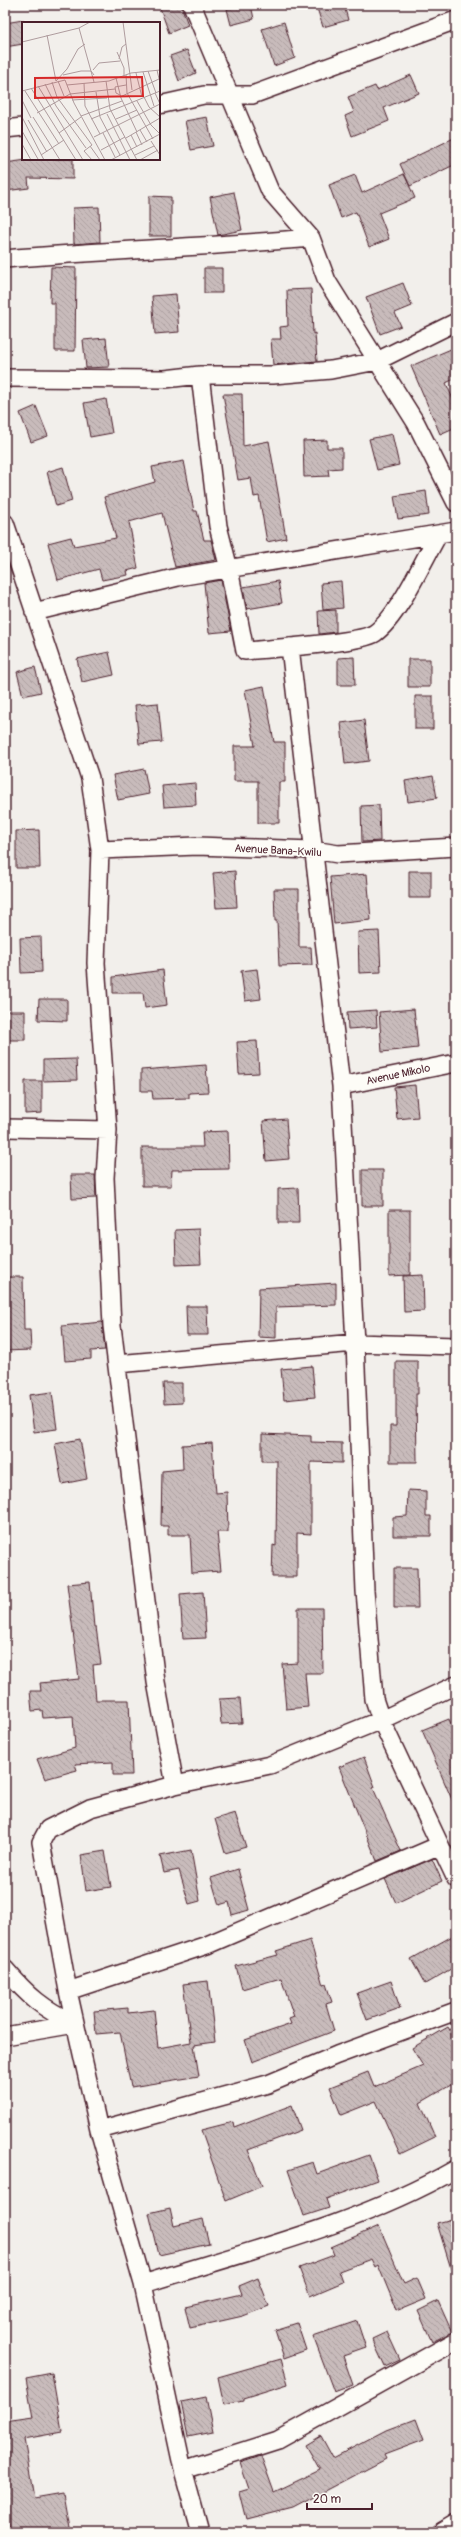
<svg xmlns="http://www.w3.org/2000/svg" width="461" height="2537" font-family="Pangolin,sans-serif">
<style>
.building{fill:url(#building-back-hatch);stroke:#4a1f2b}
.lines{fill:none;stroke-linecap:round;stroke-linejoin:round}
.minor-casing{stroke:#4a1f2b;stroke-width:20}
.minor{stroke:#fdfcf7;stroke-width:17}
.labels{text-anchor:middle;stroke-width:3.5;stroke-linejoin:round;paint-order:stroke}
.street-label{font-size:11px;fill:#4a1f2b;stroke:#fdfcf7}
.inset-road{fill:none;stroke:#af9c9e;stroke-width:1}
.view{fill:#d62828;fill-opacity:0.15;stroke:#d62828;stroke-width:2}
.inset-edge{fill:none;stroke:#4a1f2b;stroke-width:2}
</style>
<defs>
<pattern id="building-back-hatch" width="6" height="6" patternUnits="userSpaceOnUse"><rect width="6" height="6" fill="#c8bbbb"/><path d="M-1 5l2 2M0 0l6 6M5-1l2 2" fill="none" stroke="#ada0a1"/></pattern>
</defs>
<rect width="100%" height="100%" fill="#f2efeb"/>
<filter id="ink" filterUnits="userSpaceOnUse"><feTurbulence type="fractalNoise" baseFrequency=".025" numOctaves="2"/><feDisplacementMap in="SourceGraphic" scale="8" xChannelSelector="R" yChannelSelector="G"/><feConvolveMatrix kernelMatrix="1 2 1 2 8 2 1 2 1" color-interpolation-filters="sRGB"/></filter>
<g filter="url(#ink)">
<path class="building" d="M159 5H181L188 25 169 33Z
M243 5H251L254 19 231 25 227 9Z
M316 5H344L348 20 323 27Z
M23 20V44L5 47V23Z
M284 22 295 58 274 66 262 29Z
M187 50 196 73 179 81 170 56Z
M411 75 419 93 384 108 389 121 352 136 345 116 354 112 348 97 375 86 377 90Z
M207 117 213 146 191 150 185 121Z
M456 137V164L410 186 400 164Z
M34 159H73V179L28 178 29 188 5 191V163Z
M404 174 415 198 379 213 389 239 369 247 356 212 341 218 329 185 355 175 362 193Z
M234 192 242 230 218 235 210 197Z
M149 196 171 197V236H149Z
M99 207 100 242 74 244 73 208Z
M51 267 76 268 75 351H55V303H50Z
M204 268H222V293H204Z
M403 283 412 306 395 313 401 326 380 334 366 297Z
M311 289 313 334 315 333 317 361 273 365 271 339H281L280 327 288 326 287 290Z
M176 294 179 332 155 334 152 296Z
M106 338 109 367 86 368 83 340Z
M451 349 456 361V378L446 383 456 406V427L440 434 411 366Z
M223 394H242L243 446 269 441 286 538 267 542 259 496 254 497 251 478 238 480Z
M106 399 112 433 90 437 84 403Z
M36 406 48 436 31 442 20 413Z
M392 434 399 465 377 470 369 439Z
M327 440V448H342V468L328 469 329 476 304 477 303 441Z
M184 461 194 511H197L204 540H211L216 560 175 567 162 513 129 522 138 568 127 571 128 575 102 580 99 569 58 580 48 543 71 537 74 546 116 538 104 497 155 482 152 467Z
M63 467 72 501 56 506 47 472Z
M426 491 429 515 398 519 394 496Z
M221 580 231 631 209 633 204 583Z
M278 581 282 603 247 609 243 587Z
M341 581 343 608 323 610 321 583Z
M336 610V632L319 634 318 611Z
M109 652 114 675 82 682 77 659Z
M354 657 355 685H338V658Z
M408 659H430V687H408Z
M35 667 41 692 23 696 17 672Z
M264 686 274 742H285V782H279V823H258V781H234V746H255L245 690Z
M415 696H433V729H415Z
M158 703 162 742 139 744 135 705Z
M364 720 369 761 345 764 341 723Z
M144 769 149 794 118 800 113 775Z
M433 776 437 798 408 802 405 781Z
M195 783 196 805 164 807 162 786Z
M379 805 380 841 362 842 361 806Z
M39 830 40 868H16V831Z
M235 871 237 907 216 908 213 873Z
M409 871H431V898H409Z
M367 874 371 920 334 924 330 877Z
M274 889H299V947H311L312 965 279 966 277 921H275Z
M379 931 381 972 359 973 358 932Z
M41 937 42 972 21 973 20 938Z
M257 969 261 999 245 1001 241 971Z
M163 970 167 1005 145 1008 143 993H113V977Z
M39 999H67V1021L38 1020Z
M414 1009 418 1048 382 1052 379 1012Z
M376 1010 377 1027 348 1029 347 1012Z
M5 1011H25V1040H5Z
M257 1041 259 1073 239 1074 237 1042Z
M76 1059 77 1080 43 1081V1060Z
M206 1065 208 1092 189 1093V1098L153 1099 152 1091H141V1070Z
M25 1081H42V1113L25 1114Z
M415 1085 418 1117 397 1119 394 1087Z
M286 1119 289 1159 266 1161 263 1121Z
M228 1131 229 1169 172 1170 171 1186H142V1147H203L202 1132Z
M362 1170H383V1206H362Z
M71 1175H95L96 1198 72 1199Z
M298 1188 299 1223H278V1189Z
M389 1210H410V1275L389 1276Z
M199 1229 201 1264 176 1265 175 1230Z
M423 1275 424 1311 404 1312 403 1276Z
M5 1277H23L24 1330H30L31 1350 5 1351Z
M336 1283V1305L276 1307V1338L258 1337 259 1288Z
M186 1306H207L208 1335H187Z
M102 1322 105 1350 91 1351V1359L65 1361 62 1326Z
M396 1361H418V1394H416L417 1462H390V1426H396Z
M312 1366 315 1397 284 1400 281 1369Z
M163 1383H182V1403L164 1404Z
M52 1392 57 1429 34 1432 29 1395Z
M262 1434 311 1436V1442L342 1443V1463L311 1462V1534L297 1533V1577H272L273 1545 276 1546 277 1461H262Z
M80 1439 87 1479 62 1484 55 1444Z
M212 1443 216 1493 227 1492 228 1532H217L221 1571 192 1573 190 1535H168V1526H161L162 1471 183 1469 182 1445Z
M408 1490 426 1491V1516H431V1536H393V1517L407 1516Z
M394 1568H417L418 1608H394Z
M90 1582 94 1627H96L101 1664 93 1665 96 1700H129L132 1775H113V1762L75 1764 77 1770 45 1779 37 1759 75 1748 73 1716 43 1718 42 1710 32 1711 30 1691H41L40 1683 79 1679 67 1584Z
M203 1592 206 1638 183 1639 180 1594Z
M298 1608H322L323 1673H305L308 1707 286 1709 282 1664 298 1663Z
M240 1698 242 1723 221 1724 219 1699Z
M449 1719 456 1736V1809L422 1730Z
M364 1757 375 1787 373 1788 401 1851 377 1861 339 1767Z
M235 1813 246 1847 225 1853 215 1819Z
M191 1850 200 1901 189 1904 179 1870 164 1873 160 1856Z
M105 1851 111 1887 86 1891 81 1855Z
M432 1859 442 1881 396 1903 385 1879Z
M238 1869 249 1910 232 1915 229 1902 219 1905 211 1878Z
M456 1934V1966L425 1984 411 1959Z
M310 1940 323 1985 326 1984 332 2002 326 2004 334 2031 252 2062 245 2040 291 2024 289 2019 294 2017 281 1978 242 1989 236 1966 278 1955 276 1951Z
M208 1981 215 2042 194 2045 199 2076 131 2087 120 2032 96 2034 94 2011 128 2008V2013L154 2010 158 2048 191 2042 183 1984Z
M391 1981 400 2008 367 2020 357 1993Z
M448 2027 456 2041V2082L420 2103 435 2137 400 2154 376 2101 341 2115 330 2087 368 2072 374 2087 423 2066 412 2048Z
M292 2105 301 2130 248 2150 262 2186 226 2201 201 2130 233 2122 234 2127Z
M369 2155 378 2180 326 2199 329 2208 304 2216 288 2170 313 2162 317 2174Z
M170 2208 174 2226 203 2219 209 2244 159 2255 149 2213Z
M456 2218V2271L452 2272 437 2223Z
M379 2226 404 2284 417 2278 426 2299 397 2311 378 2265 375 2267 371 2259 339 2271 343 2282 310 2296 299 2268 334 2255 331 2247Z
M258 2278 269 2306 243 2316 190 2328 185 2307 242 2294 239 2286Z
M438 2301 452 2332 432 2342 418 2311Z
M357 2321 366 2348 343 2356 353 2385 334 2392 313 2336Z
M297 2323 306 2350 284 2358 275 2330Z
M387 2332 400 2360 385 2367 372 2339Z
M281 2359 288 2384 243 2398V2401L224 2405 218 2377Z
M52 2373 62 2432 24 2439 34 2498 63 2493 70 2532H10L5 2501V2422L33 2418 26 2378Z
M206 2397 213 2432 188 2437 181 2402Z
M416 2419 424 2440 384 2455 386 2459 293 2508 246 2520 239 2492 249 2489 240 2463 261 2456 274 2492 320 2470 306 2445 321 2436 333 2458 387 2430Z"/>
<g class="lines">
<defs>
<path id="minor" d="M192 5 270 191 311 238 327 281 416 423 456 503
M159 105 204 95H252L456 20
M5 129 23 127
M5 259C107 250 209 247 311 238
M200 375 218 526 229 569 245 651C267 649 361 643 375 633 398 617 423 561 438 535
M5 378 165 379 200 375H273L331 370 377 361 456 322
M5 523 90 778 100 850 96 963 108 1130 105 1178 112 1326 156 1682 175 1785
M34 612 178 577 456 531
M290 647 341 1086 355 1343 365 1591 374 1699 381 1720 456 1879
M100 850 197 846 313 850 338 854 456 847
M341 1086 456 1063
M5 1128 108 1130
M117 1364 355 1343 456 1346
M5 1969C28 1996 43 2009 75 2024
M68 1991 207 1945 440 1845
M5 2036 75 2024
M99 2130 268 2084 337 2055 456 2011
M143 2284C249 2251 360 2224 456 2169
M183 2470 278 2440 456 2341
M200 2532 183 2470 143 2284 99 2130 68 1991 41 1842 48 1829 90 1808 175 1785 270 1765 381 1720 456 1685
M441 2532 456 2523"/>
</defs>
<use href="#minor" class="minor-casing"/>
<use href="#minor" class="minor"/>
</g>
</g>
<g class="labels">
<g class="street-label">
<text transform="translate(278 850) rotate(3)" y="4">Avenue Bana-Kwilu</text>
<text transform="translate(398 1074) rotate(-12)" y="4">Avenue Mikolo</text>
</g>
</g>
<g transform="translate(22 22)">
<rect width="138" height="138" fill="#f2efeb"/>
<path class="inset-road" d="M101 0 110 68M57 6 72 60M25 13 34 59M0 20 57 6 68 0M95 30 102 46V54M97 37 100 25 104 22M71 48 77 41 98 39M135 48 138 61M126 49 134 71M121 50 132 84M114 51 120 75M41 53 59 49H69L72 53M104 53 105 71 131 117M94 56 99 76 115 110M34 59 45 47 56 27 63 22M36 59 42 74M84 59 88 87 115 138M30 60 35 75 70 123 62 129 70 138M62 61 63 84 78 112M23 62 34 84 64 126M45 63 87 59 109 51 138 48M16 64 61 138M9 66 54 138M0 69 43 58 52 81 83 138M3 69 37 122M74 70 78 95 98 133M98 73 94 71 93 65 104 63M98 75 137 57M122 75 127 85 138 95M0 78 9 96M50 78 85 76M115 79 129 103 138 112M15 91 48 72 93 67M85 92 108 138M59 94 100 79M0 95 22 138M11 95 38 138M69 97 138 69M94 97 115 88M6 98 25 130M118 108 125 120M0 109 16 137M114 110 120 123M37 111 59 95M81 111 93 135M109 113 115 125M72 115 138 82 133 71M104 116 138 96M129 119 138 133M0 122 9 138M68 124 78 138M79 128 103 115M19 133 42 118M113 133 132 124M89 138 138 112M118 138 136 128"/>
<path class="view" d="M120 55 121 74 13 76V56Z"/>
<rect width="138" height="138" class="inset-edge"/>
</g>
<rect width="461" height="2537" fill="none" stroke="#fdfcf7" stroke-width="20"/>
<rect x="10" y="10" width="441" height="2517" fill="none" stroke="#4a1f2b" stroke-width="1.5" filter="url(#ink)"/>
<path d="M307 2503v6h65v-6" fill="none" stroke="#4a1f2b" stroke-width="2"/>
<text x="313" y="2503" font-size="12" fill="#4a1f2b" stroke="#fdfcf7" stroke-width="3" paint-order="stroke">20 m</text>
</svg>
